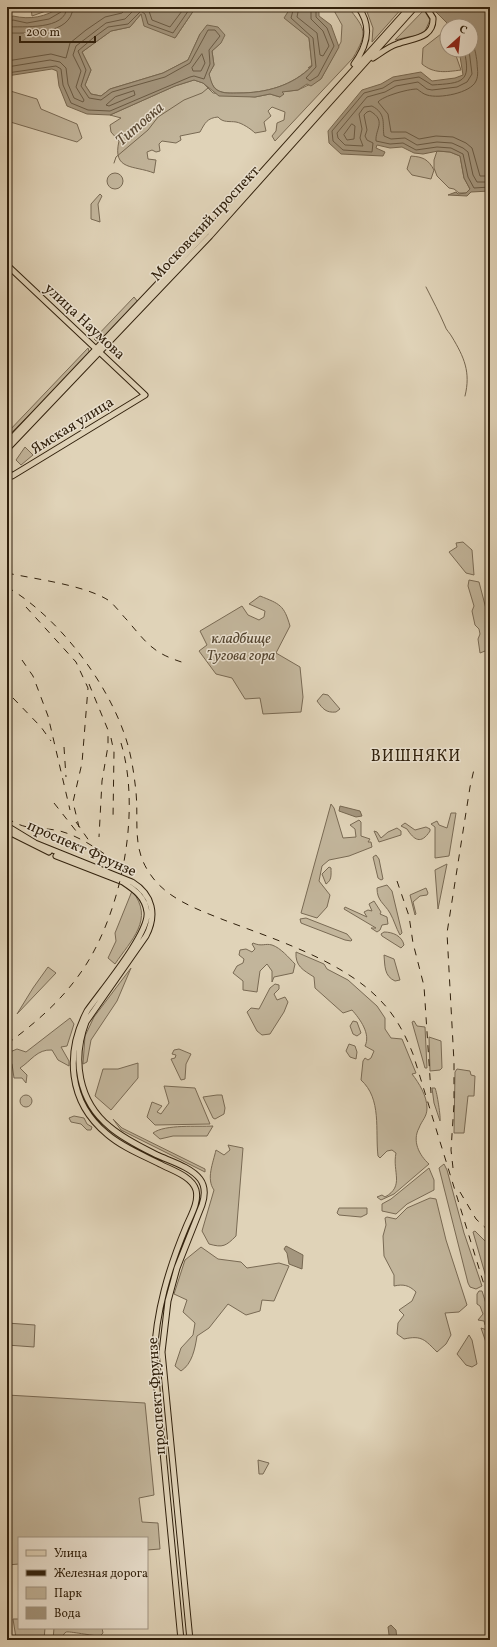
<svg xmlns="http://www.w3.org/2000/svg" width="497" height="1647" font-family="Vollkorn,serif">
<style>
.green{fill:#c2b59b;stroke:#796a54}
.water{fill:#a4967e;stroke:#766750}
.lines{fill:none;stroke-linecap:round;stroke-linejoin:round}
.shore{stroke:#6a5b45;stroke-width:1}
.stream{stroke:#766750;stroke-width:1}
.major-casing{stroke:#30200c;stroke-width:7}
.major{stroke:#e0d3b8;stroke-width:5}
.rail{stroke:#30200c;stroke-width:1;stroke-dasharray:7 7;stroke-linecap:butt}
.labels{text-anchor:middle;stroke-width:3;stroke-linejoin:round;paint-order:stroke}
.street-label{font-size:15px;fill:#30200c;stroke:#ebe2d1}
.park-label{font-size:15px;font-style:italic;fill:#544530;stroke:#ebe2d1}
.water-label{font-size:16px;font-style:italic;fill:#594934;stroke:#ebe2d1}
.neighbourhood-label{font-size:16px;letter-spacing:1px;fill:#30200c;stroke:#ebe2d1}
</style>
<rect width="100%" height="100%" fill="#e0d3b8"/>
<filter id="stains"><feTurbulence type="fractalNoise" baseFrequency=".005" numOctaves="4"/><feColorMatrix values="0 0 0 0 .2 0 0 0 0 .09 0 0 0 0 .02 0 0 0 .5 -.17"/></filter>
<radialGradient id="worn" r=".72"><stop offset=".6" stop-color="#630" stop-opacity="0"/><stop offset="1" stop-color="#630" stop-opacity=".3"/></radialGradient>
<path class="green" d="M31 7H57L32 16Z
M196 7H291L285 18 309 38 312 65 308 68 312 66C292 86 266 93 239 93 231 93 220 94 215 88 211 84 210 79 209 74L214 65 212 51 221 43 200 34 188 60 163 73 110 89 101 96 91 94 85 85 91 70 82 52 111 31 130 27 141 14 175 38Z
M332 7H348C366 30 368 32 353 58L275 141 272 136 276 131 277 123 284 120 285 112 272 107 268 111 271 116 264 122 266 131 255 133C251 129 242 123 236 122 230 121 223 123 218 117 207 118 205 123 200 132L180 136 181 140 176 143 162 141 159 144 160 151 156 152 152 150 147 152 148 159 156 160 154 173C134 165 112 171 119 141L111 132 110 125 121 118 110 115 175 86 194 80 203 83 213 93 255 97 270 94 280 97 281 92 298 90 321 79 341 42 342 25Z
M388 7H403L372 42 373 28 366 9 380 11Z
M424 10 430 20 425 31 417 35 395 40Z
M441 34 447 41V50H454L461 70C446 72 434 74 422 64L423 48Z
M7 90 37 99 41 109 77 124 82 138 77 142 7 121Z
M437 151 450 152 460 156 464 178 470 189 466 193H459L454 189 449 188 437 176 434 168V160Z
M411 156C423 157 428 159 434 170L431 179 412 175 407 169Z
M107 181a8 8 0 1 1 16 0a8 8 0 1 1-16 0Z
M100 194 102 196 98 204 100 222 91 219V204Z
M134 297 138 302 100 340 96 341 94 339Z
M88 348 90 354 7 437V433Z
M25 447 33 455 21 465 16 460Z
M463 542 472 550 474 575 466 573 449 552 457 547 456 543Z
M469 580 479 582 490 624V658L485 651 480 653 478 639 480 634 479 629 475 625 472 611 474 606 468 586Z
M260 596C280 604 284 605 290 626L276 653 300 667 303 697 301 712 263 714 260 698 245 699 232 678 216 674 199 651 207 645 200 631 242 606 248 615 259 620 264 617 265 611 249 604Z
M323 694 328 695 340 709 336 712C326 713 323 709 317 701Z
M331 804 334 808 343 838 356 837 355 829 350 825 359 820 361 822V836L370 839 368 842H371L372 847 349 856 329 860 322 866 319 881 330 895 327 907 317 918 301 913Z
M451 813H456L449 856 435 858V827L431 824 437 821 439 825 447 828Z
M405 823 415 830 426 827 430 829V831C421 845 414 840 407 829L401 826Z
M397 828 401 831V835L379 842 374 831 377 832 381 838 388 832Z
M376 855 379 859 383 879 381 880 378 878 373 857Z
M447 864 438 909 435 870Z
M329 867 331 868C331 875 332 880 326 884L322 874Z
M387 885 392 891 402 933 400 935C396 928 394 920 390 913 384 903 377 901 377 888Z
M426 888 428 893 427 895 420 896 413 902 416 914 415 915 410 895Z
M132 891C155 919 131 940 115 964L108 958 116 941 115 933Z
M374 901 381 912 380 914 387 917 388 924 382 925 380 930 377 932 371 928H376L344 909 345 907 367 917 364 912 368 910 372 911 369 904Z
M306 918 347 934 352 940 351 941 345 940 306 925 301 923 300 919Z
M384 932C393 932 402 936 404 945L401 948 382 936 381 934Z
M253 943C262 947 265 943 272 945 281 948 289 958 295 964L293 973 274 977 272 982V971L267 964 260 971 257 992 243 990V981L233 973 237 966 243 963 244 959 239 955 240 950 246 949 252 952 255 949 252 944Z
M296 952 324 964 327 969 348 980 377 1006 385 1018V1029L391 1038 402 1039 416 1073 412 1074C419 1083 427 1096 427 1108 427 1117 422 1120 419 1128 412 1141 419 1155 429 1164L394 1194 381 1200 377 1197 382 1195 385 1197C405 1186 392 1172 396 1153L392 1150 387 1151 380 1158 378 1156C375 1130 382 1099 361 1080L363 1061 365 1058 368 1060 371 1058 374 1051 365 1046C371 1034 360 1019 352 1010L343 1013 315 988 314 977C303 970 295 966 296 952Z
M384 955 394 959 400 980 395 981C384 976 385 966 384 955Z
M48 967 56 973 17 1014 33 988Z
M131 968 117 1001 91 1040 87 1062 83 1064 85 1036 94 1017Z
M275 984 279 985V989L274 994 277 1000 285 997 288 1002 284 1012 270 1034 262 1035 257 1031 247 1012 251 1008 259 1009 270 988Z
M70 1018 74 1024 67 1046 61 1047 69 1061V1066L58 1060 52 1050C37 1049 31 1061 20 1068L27 1075 26 1083 22 1078H14L12 1064 8 1059 10 1052 17 1049 26 1052Z
M353 1021 357 1022 361 1033 357 1036 353 1034 350 1026Z
M414 1021 417 1026 425 1027 427 1068H425L412 1022Z
M429 1037 441 1041 442 1068 440 1070 430 1071Z
M349 1044 355 1046 357 1052 356 1059 350 1057 346 1051Z
M179 1049 191 1054 186 1064 185 1079 181 1080 171 1059 175 1058 176 1055 172 1054 174 1050Z
M138 1063V1078L111 1110 95 1096 103 1069H118Z
M457 1069 470 1071 471 1075 475 1076 474 1096H468L464 1133H454L455 1072Z
M164 1086 195 1088 210 1124 155 1125 147 1117 152 1102 162 1106 157 1112 161 1114 169 1103Z
M432 1088H435C437 1092 441 1118 440 1121L434 1103Z
M20 1101a6 6 0 1 1 12 0a6 6 0 1 1-12 0Z
M217 1095H222L225 1108 224 1114 215 1119 213 1118 203 1097Z
M74 1116 84 1118 87 1124 92 1127 91 1130H87L81 1124 71 1122 69 1118Z
M113 1119 122 1128 205 1169V1172L121 1130Z
M213 1126 207 1136H173L160 1139 153 1133C165 1124 198 1127 213 1126Z
M228 1145 243 1148 236 1236C226 1246 223 1248 209 1244L202 1231 214 1190C206 1179 213 1163 216 1150L224 1155 230 1150Z
M444 1164 447 1170 464 1233 482 1286 476 1289 470 1287 468 1283 439 1168Z
M429 1168 434 1180V1190L407 1204 396 1214 382 1211V1204L391 1199Z
M430 1198 436 1199 446 1240 467 1305 459 1312 445 1313 451 1335 446 1344 437 1352C425 1340 422 1335 404 1339L397 1334 398 1323 404 1315 399 1310 412 1301 416 1292C409 1285 403 1284 394 1286V1275L384 1256 383 1236 386 1225 385 1218 387 1217 396 1219 407 1208Z
M339 1208H367V1214L361 1217 339 1215 337 1213Z
M475 1231 490 1246V1280L486 1277 473 1232Z
M201 1247 218 1259 241 1262 247 1268 279 1263 289 1266 274 1301 262 1300 260 1311 246 1315 228 1304 209 1328 197 1336C195 1349 192 1364 181 1371L175 1366 181 1348 193 1335 195 1323 183 1312 187 1300 174 1294 185 1260Z
M479 1291H482L490 1316 488 1321 489 1327 485 1325 484 1321 478 1320 483 1314 480 1306 477 1304V1294Z
M7 1323 35 1325 34 1347 7 1345Z
M481 1328 490 1331V1359L489 1351Z
M469 1335 472 1340 477 1364 472 1367 466 1365 457 1354Z
M7 1395 145 1403 154 1495 139 1498 142 1522 158 1523 160 1549 147 1550V1538H19V1564L7 1565Z
M258 1460 269 1463 263 1474H259Z
M13 1619H19V1628H45L44 1640 16 1638Z
M54 1628H102L103 1633 100 1636C93 1636 69 1631 66 1632 63 1634 62 1638 60 1640H53Z"/>
<path class="water" d="M61 7H196L175 38 144 26 141 14 130 27 111 31 82 52 91 70 85 85 91 94 101 96 110 89 163 73 188 60 200 34 207 25 218 27 225 35 221 43 212 51 214 65 209 74C211 80 212 87 217 90 223 94 232 93 239 93 265 93 293 86 312 66L309 38 284 18 291 7H319V16L331 25 339 47 321 79 311 86 307 84 298 90 282 92 284 94 280 97 270 94 255 97 219 96 203 83 194 80 175 86 110 115 87 114 67 106 59 86 57 71 52 69 7 76 8 18 13 16C31 20 45 17 61 7Z
M431 7H484L490 16V191L471 192 467 196 448 195 456 192 458 194 466 193 470 189 464 178 460 156 450 152 438 151 423 154 414 153 402 147 390 148 377 145 376 148 385 152 383 156 341 154 329 143 328 131 362 90 381 84 393 77 421 72 432 81 455 78 463 75 459 50H471V26H450Z
M340 806 360 811 362 816 356 817 339 811Z
M286 1246 303 1255 302 1269 289 1264 287 1253 284 1249Z
M391 1625 396 1630 397 1640H386L389 1635 388 1627Z"/>
<g class="lines">
<path class="shore" d="M145 7 149 11 152 20 170 27 185 7
M294 7 291 18 313 38 316 67 306 78 310 81 318 76 334 46 327 28 316 17V7
M299 7 297 17 317 33 320 55 323 56 329 46 323 31 311 19V7
M7 22 13 20 27 23 49 19 61 12 62 7
M7 27C22 26 66 31 67 7
M7 33C26 33 72 36 73 7
M471 41C475 47 476 55 477 62 477 68 479 75 476 81 471 93 439 99 427 95 423 94 420 91 417 89 408 89 383 96 378 102L388 114 391 132H406L419 139 436 136 453 137 466 143 472 148 480 176H490
M464 50C472 83 462 83 432 85L419 77 394 81 383 88 364 93 332 131 333 141 343 150 372 152 373 143 367 140 365 136 367 130 364 115 367 112 370 111C387 121 375 129 376 141L390 144 403 143 416 150 437 147 451 148 463 154 468 177 474 188 490 187
M469 50 472 74 467 82 457 87 432 90 427 89 418 82 396 86 385 92 367 97 337 133 338 138 345 145 363 146 360 138 362 129 359 114 364 107 372 106C387 114 382 124 384 136L391 139 405 138 417 145 437 142 452 143 463 148 468 152 473 175 477 182H490
M202 54 205 63 201 71H193L192 68Z
M7 61 51 54 66 58 70 43 86 30 105 17 122 13 128 7
M7 67 50 60 60 62 66 68 68 84 74 98 83 102 84 100 76 87 81 71 73 55 76 46 106 23 125 19 137 7
M7 73 56 66 61 69 63 85 71 103 88 110 110 111 190 77 194 76 204 79 210 64 209 50 220 36 215 30H208L190 63 165 77 112 92 101 100 89 98 81 86 86 70 78 51 93 38 108 27 128 24 141 11 145 14 148 24 173 33 191 7
M134 91 135 95 109 106 106 105 115 97Z
M352 124 355 126 354 139 347 140 344 135Z"/>
<path class="stream" d="M114 163 116 157 148 130 158 117 184 100 202 93 208 88
M426 287C433 301 439 312 445 326 446 330 450 333 452 337 464 357 471 372 465 396"/>
<defs>
<path id="major" d="M372 7H378
M373 58C381 53 388 47 397 44 412 38 434 39 433 18L426 7
M354 64C367 46 373 27 358 7
M7 265 145 395 12 476 7 471
M7 443 236 201 410 7
M7 449 210 236 415 7
M7 826 35 843 132 882C153 895 157 915 146 936L86 1022C72 1059 78 1101 110 1127 124 1139 141 1147 157 1155 170 1161 191 1167 200 1179 206 1187 205 1196 202 1205L177 1268 168 1301 162 1352 190 1640
M7 831 49 852
M56 856 123 882C135 890 145 897 147 912 150 933 100 992 87 1011 65 1053 68 1102 107 1134 122 1147 142 1155 160 1164 171 1170 192 1176 196 1190 199 1202 191 1215 186 1227 168 1270 156 1311 154 1358L181 1640"/>
</defs>
<use href="#major" class="major-casing"/>
<use href="#major" class="major"/>
<path class="rail" d="M7 573C35 579 84 585 108 600 115 605 121 614 127 620 149 646 154 654 188 664
M7 587C57 616 105 679 124 733 131 752 134 773 136 792 139 825 131 850 153 878 170 900 199 910 224 920 274 939 343 961 380 1000 395 1015 405 1034 413 1054L490 1304
M26 607 76 662 88 688 82 763 73 802 79 827
M22 660 33 676 48 716 70 810
M89 684 108 730V746L102 781 99 837
M13 698 41 727 51 741
M111 738 114 752 113 819
M64 747 66 777
M54 803 80 836
M7 818C28 832 38 826 60 831 78 836 93 846 109 857
M76 822 92 845
M397 881 409 916 413 943 424 986 431 1093
M7 1044C34 1024 59 1003 79 975 121 918 142 812 121 743
M453 1168 451 1150 454 1104V1062L447 933 470 787 475 765
M460 1192 476 1219 490 1232"/>
</g>
<g class="labels">
<g class="street-label">
<text transform="translate(205 223) rotate(-47)" y="5">Московский проспект</text>
<text transform="translate(85 321) rotate(43)" y="5">улица Наумова</text>
<text transform="translate(72 425) rotate(-32)" y="5">Ямская улица</text>
<text transform="translate(82 848) rotate(24)" y="5">проспект Фрунзе</text>
<text transform="translate(156 1396) rotate(-94)" y="5">проспект Фрунзе</text>
</g>
<g class="park-label">
<text x="241" y="643">кладбище<tspan x="241" dy="17">Тугова гора</tspan></text>
</g>
<g class="water-label">
<text transform="translate(139 123) rotate(-41)" y="6">Титовка</text>
</g>
<g class="neighbourhood-label">
<text x="416" y="761">ВИШНЯКИ</text>
</g>
</g>
<rect width="497" height="1647" fill="none" stroke="#e0d3b8" stroke-width="24"/>
<rect x="8" y="8" width="481" height="1631" fill="none" stroke="#30200c" stroke-width="2"/>
<rect x="12" y="12" width="473" height="1623" fill="none" stroke="#30200c"/>
<rect x="18" y="1537" width="130" height="92" fill="#ebe2d1" stroke="#a09482"/>
<rect x="26" y="1550" width="20" height="6" fill="#e0d3b8" stroke="#a09482"/>
<text x="54" y="1557" font-size="12" fill="#30200c">Улица</text>
<rect x="26" y="1570" width="20" height="6" fill="#30200c" stroke="#a09482"/>
<text x="54" y="1577" font-size="12" fill="#30200c">Железная дорога</text>
<rect x="26" y="1587" width="20" height="12" fill="#c2b59b" stroke="#a09482"/>
<text x="54" y="1597" font-size="12" fill="#30200c">Парк</text>
<rect x="26" y="1607" width="20" height="12" fill="#a4967e" stroke="#a09482"/>
<text x="54" y="1617" font-size="12" fill="#30200c">Вода</text>
<g transform="translate(459 38) rotate(27)"><circle r="19" fill="#ebe2d1" stroke="#a09482"/>
<path d="M0-3L7 15L0 10L-7 15Z" fill="#8f2418"/>
<text y="-6" font-size="11" font-weight="bold" text-anchor="middle" fill="#30200c">С</text>
</g>
<path d="M20 36v6h75v-6" fill="none" stroke="#30200c" stroke-width="2"/>
<text x="26" y="36" font-size="12" fill="#30200c" stroke="#ebe2d1" stroke-width="3" paint-order="stroke">200 m</text>
<rect width="100%" height="100%" filter="url(#stains)"/>
<rect width="100%" height="100%" fill="url(#worn)"/>
</svg>
